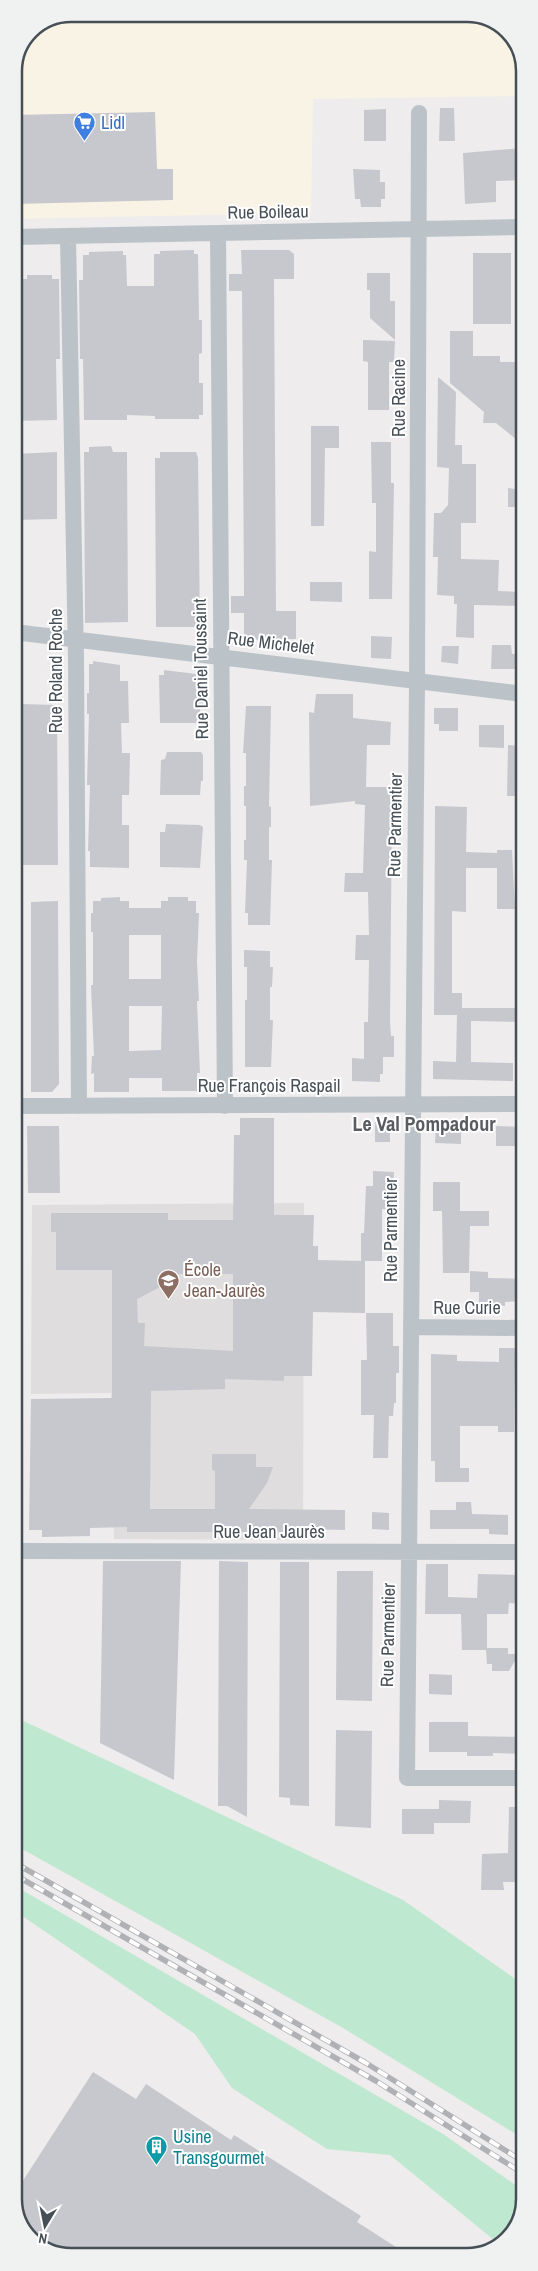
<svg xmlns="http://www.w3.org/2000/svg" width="538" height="2271" font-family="'Archivo Narrow',sans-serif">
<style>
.commercial{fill:#f8f3e5}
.education{fill:#dfdddd}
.green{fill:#bee8cf}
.building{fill:#c7c8ce;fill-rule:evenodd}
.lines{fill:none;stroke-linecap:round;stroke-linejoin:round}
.street{stroke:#bbc3c9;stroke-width:16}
.rail-casing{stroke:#afb1b5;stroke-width:5.5}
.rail{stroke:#fff;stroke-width:4;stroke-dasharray:11;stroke-linecap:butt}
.labels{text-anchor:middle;stroke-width:4;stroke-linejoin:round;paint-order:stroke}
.shop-label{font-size:18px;fill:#366cbe;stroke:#fff;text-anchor:start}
.street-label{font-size:18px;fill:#464f56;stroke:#fff}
.education-label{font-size:18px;fill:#785e54;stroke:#fff;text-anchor:start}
.culture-label{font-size:18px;fill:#0d838f;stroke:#fff;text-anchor:start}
.quarter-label{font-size:20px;font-weight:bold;fill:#595c60;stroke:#fff}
.rim{fill:none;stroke:#464f56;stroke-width:2.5}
</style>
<rect width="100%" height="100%" fill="#eeecec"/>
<path class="commercial" d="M72 14H473L507 31 523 61V96L313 99 311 213 14 219V72L31 31Z"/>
<path class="education" d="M304 1203 303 1540 114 1539 111 1393 31 1394 32 1205Z"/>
<path class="green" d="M15 1717 403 1900 524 1985V2139L343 2028 15 1845Z
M15 1886 443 2134 524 2191V2199L510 2237 499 2244 390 2155 327 2149 232 2088 195 2034 15 1911Z"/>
<path class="building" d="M440 108H454L455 141H439Z
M386 109V141H364V110Z
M155 112 157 169H173V200L14 204V115Z
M523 148V180L496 181V202L465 204 463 153Z
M353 169 380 170V182H385V199H381V207H361L360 199H355Z
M194 250V254H198L199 320H202V353L199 354V383H203V415H199V419H155V416L127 415V420H84L83 359H80L79 280H83V255H89V252L123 251V255H126L127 286H154V254H160V251Z
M241 250H289L294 254V279H274L276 611H296V639L244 640V613H231V596H244L242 291H229V274H242Z
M473 253H511V324H473Z
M367 273H390V301H395V340L370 318V290H367Z
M27 275H52V279H59L60 359H56L57 420 14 421V279H27Z
M450 331H473V356H500V362H516L515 415H517V440L496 423H483L484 412 450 383Z
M363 340 395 341 394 362H389V410H368V362L363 361Z
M438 377 456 392 455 445H462V464H476V523H461V559L499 560 498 591 523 592V606L474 605V638L456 637 457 604H454V596L437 595 438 557H433L434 513H441L448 505 449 468 437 467Z
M311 426H339V448H325L324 526H311Z
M371 442H391V483H394L392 599H369V551L376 552V503H372Z
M111 446 113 452H127L128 622 85 623 84 452H89V447Z
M57 452V519L14 520V454Z
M160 452H196L198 458 200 627H156L155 458H160Z
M508 488 523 490V507H508Z
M310 582H342V602L310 601Z
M371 636 392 637 391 659 371 658Z
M492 645H511L512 654H522V669H491Z
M442 646H459L458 664 441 662Z
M93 661 120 665V681H128L129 723H121L122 753H130L129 795H122V825H129V868L90 867V851H88L90 785H87L89 714H87V693H89V664H93Z
M164 670 196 674V681L202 682 203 709 200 708V723H160L159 675H164Z
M316 694H353V718L391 722 390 745H367L366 787H391L392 804 390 1022 391 1036H394V1057H383V1074H380V1082L352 1081V1058L364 1059V1022H368L369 960H355L356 935H369L368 892H344L345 873H363L365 805 355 804V801L310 806 309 712 314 713Z
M20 704 57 705 58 865H21Z
M246 706H271L269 806 271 807V827H269V860H272L270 925H248V913H245L247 860H244V840H246V806H244V786H246V753H243Z
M434 708H458V731H439V724H434Z
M479 725H504V748L479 747Z
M508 745 524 746V796H507Z
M167 752H201L203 755V781H201L200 795H160L161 760 165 759Z
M435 806 467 807 466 852 497 853V850H512L515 909H497V868H466V912L452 911V993H462V1008H524V1022L471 1021V1062L513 1063V1081L433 1079V1061L456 1062 457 1015H434Z
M166 824 200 825 203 827 200 868 160 867V832H165Z
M120 897V901H129V908H161V901H168V897H188V901H196V913H199L197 962 199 1001H197L200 1073H197V1091H162V1078H129V1092H94V1073L91 1074 92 1056H94L91 985H93V932H91V913H93V901H101V898ZM129 935H161V979H129ZM129 1006H162L161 1050 129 1051Z
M58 901 59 1084 52 1092H31V902Z
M244 950 270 951V967H273L272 987H270V1020H273L271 1067H245V1000H247V967H244Z
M240 1118H274V1215H314L313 1246H318V1260L365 1261V1313L313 1312 312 1376H284V1381L225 1379V1389L151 1391 150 1509H215V1471L212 1470V1454H256V1467H273L267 1483 249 1509 345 1510V1530L303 1529V1532H127V1527L90 1528V1536L42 1537V1530H29L31 1399 112 1398V1270H56V1232H51V1213H168V1220H233L234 1135H240ZM174 1274H233V1351L144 1346 145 1323H138L137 1299 168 1283Z
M375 1122H390V1142H375Z
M436 1123H461V1144L435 1143Z
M27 1126H59L60 1193H28Z
M496 1126 524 1127V1146H496Z
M373 1171 394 1172 392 1210 382 1209V1261H361V1233H364L366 1186H373Z
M433 1182H460V1211H489V1226H470L469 1273H443L442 1211H433Z
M470 1271 488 1272V1278L524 1279V1301L505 1302V1306L497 1305V1309L479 1308V1292H470Z
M366 1313H393V1346H399V1373H396V1403H394L393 1416H389L388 1458H373L374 1415H361V1360H367Z
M499 1348H524V1364H515L514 1432H498V1426H460V1468H469V1482H435V1461H431V1354L457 1355V1361L499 1362Z
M456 1502H471L472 1514 508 1515V1535L489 1534V1529H430V1510H456Z
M372 1512 389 1513V1530L372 1529Z
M103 1561H181L174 1780 100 1743Z
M219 1561 248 1562 247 1817 227 1806H218Z
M280 1562H309V1806L290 1805V1798L279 1797Z
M426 1564H448V1597L477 1598 478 1574 524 1575V1604L509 1603 508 1614H487V1648H508V1654H519L509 1671H492V1664H487L486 1650H462L461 1614H425Z
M337 1571H373L372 1701 336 1700Z
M429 1674 452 1675V1695L429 1694Z
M429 1722H468V1736L524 1737V1754L493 1753V1756H467V1752H429Z
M336 1730 372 1731 371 1828 335 1826Z
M439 1800 471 1801 470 1823H434V1834H402V1809H439Z
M509 1807H524V1882H503L504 1890H481L482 1854 508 1853Z
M93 2072 136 2099 146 2084 231 2140 234 2135 361 2216 357 2222 410 2256 65 2257 31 2240 15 2210V2193Z"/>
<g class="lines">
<path class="street" d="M419 113 417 682 407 1778H524
M218 233 225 1106
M68 236 76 659 79 1106
M14 237 523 227
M14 632 523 694
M14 1106 524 1104
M411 1327 524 1328
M14 1551 524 1552"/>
<defs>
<path id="rail" d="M15 1863 366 2063 524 2162
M15 1875 376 2081 524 2174"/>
</defs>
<use href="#rail" class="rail-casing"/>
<use href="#rail" class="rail"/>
</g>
<defs>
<symbol id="supermarket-pin" viewBox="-11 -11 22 30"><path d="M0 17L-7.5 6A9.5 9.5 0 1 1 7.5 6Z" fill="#3f7fe0" stroke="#fff"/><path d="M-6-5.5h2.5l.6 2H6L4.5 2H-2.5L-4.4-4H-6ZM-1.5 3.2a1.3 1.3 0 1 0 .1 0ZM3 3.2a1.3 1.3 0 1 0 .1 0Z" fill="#fff"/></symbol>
<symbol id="school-pin" viewBox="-11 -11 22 30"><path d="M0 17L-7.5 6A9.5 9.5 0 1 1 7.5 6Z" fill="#8d6e63" stroke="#fff"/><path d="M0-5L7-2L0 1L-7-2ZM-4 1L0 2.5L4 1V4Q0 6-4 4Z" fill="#fff"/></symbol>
<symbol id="building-pin" viewBox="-11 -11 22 30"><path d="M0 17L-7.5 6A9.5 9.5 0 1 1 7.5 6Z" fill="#0f9aa8" stroke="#fff"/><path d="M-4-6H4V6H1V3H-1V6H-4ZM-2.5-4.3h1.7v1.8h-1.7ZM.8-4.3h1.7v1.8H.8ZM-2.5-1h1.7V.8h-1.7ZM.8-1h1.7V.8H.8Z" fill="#fff"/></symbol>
</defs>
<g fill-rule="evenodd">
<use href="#supermarket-pin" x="72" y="110" width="25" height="34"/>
<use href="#school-pin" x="156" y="1268" width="25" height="34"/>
<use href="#building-pin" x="144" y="2134" width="25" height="34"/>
</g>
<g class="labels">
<g class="shop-label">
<text x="101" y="129">Lidl</text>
</g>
<g class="street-label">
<text transform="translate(268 212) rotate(-1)" y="6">Rue Boileau</text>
<text transform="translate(399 398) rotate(-90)" y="6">Rue Racine</text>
<text transform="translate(271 643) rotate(7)" y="6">Rue Michelet</text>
<text transform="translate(201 669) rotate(-91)" y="6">Rue Daniel Toussaint</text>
<text transform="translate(56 671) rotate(-90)" y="6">Rue Roland Roche</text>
<text transform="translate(395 825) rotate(-89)" y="6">Rue Parmentier</text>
<text x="269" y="1092">Rue François Raspail</text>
<text transform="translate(391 1230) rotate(-90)" y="6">Rue Parmentier</text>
<text x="467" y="1314">Rue Curie</text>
<text x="269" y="1538">Rue Jean Jaurès</text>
<text transform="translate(388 1635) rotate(-89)" y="6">Rue Parmentier</text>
</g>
<g class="education-label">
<text x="184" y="1276">École<tspan x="184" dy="21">Jean-Jaurès</tspan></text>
</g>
<g class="culture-label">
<text x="173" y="2143">Usine<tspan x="173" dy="21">Transgourmet</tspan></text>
</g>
<g class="quarter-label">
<text x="424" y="1131">Le Val Pompadour</text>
</g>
</g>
<path d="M0 0H538V2271H0ZM71 22H467A49 49 0 0 1 516 71V2199A49 49 0 0 1 467 2248H71A49 49 0 0 1 22 2199V71A49 49 0 0 1 71 22Z" fill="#f0f1f1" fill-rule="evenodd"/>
<path class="rim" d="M71 22H467A49 49 0 0 1 516 71V2199A49 49 0 0 1 467 2248H71A49 49 0 0 1 22 2199V71A49 49 0 0 1 71 22Z"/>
<g transform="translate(45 2226) rotate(190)" stroke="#ffffff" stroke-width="4" paint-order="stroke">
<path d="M0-4L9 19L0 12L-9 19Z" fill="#464f56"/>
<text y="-8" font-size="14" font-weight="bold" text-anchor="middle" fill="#464f56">N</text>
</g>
</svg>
